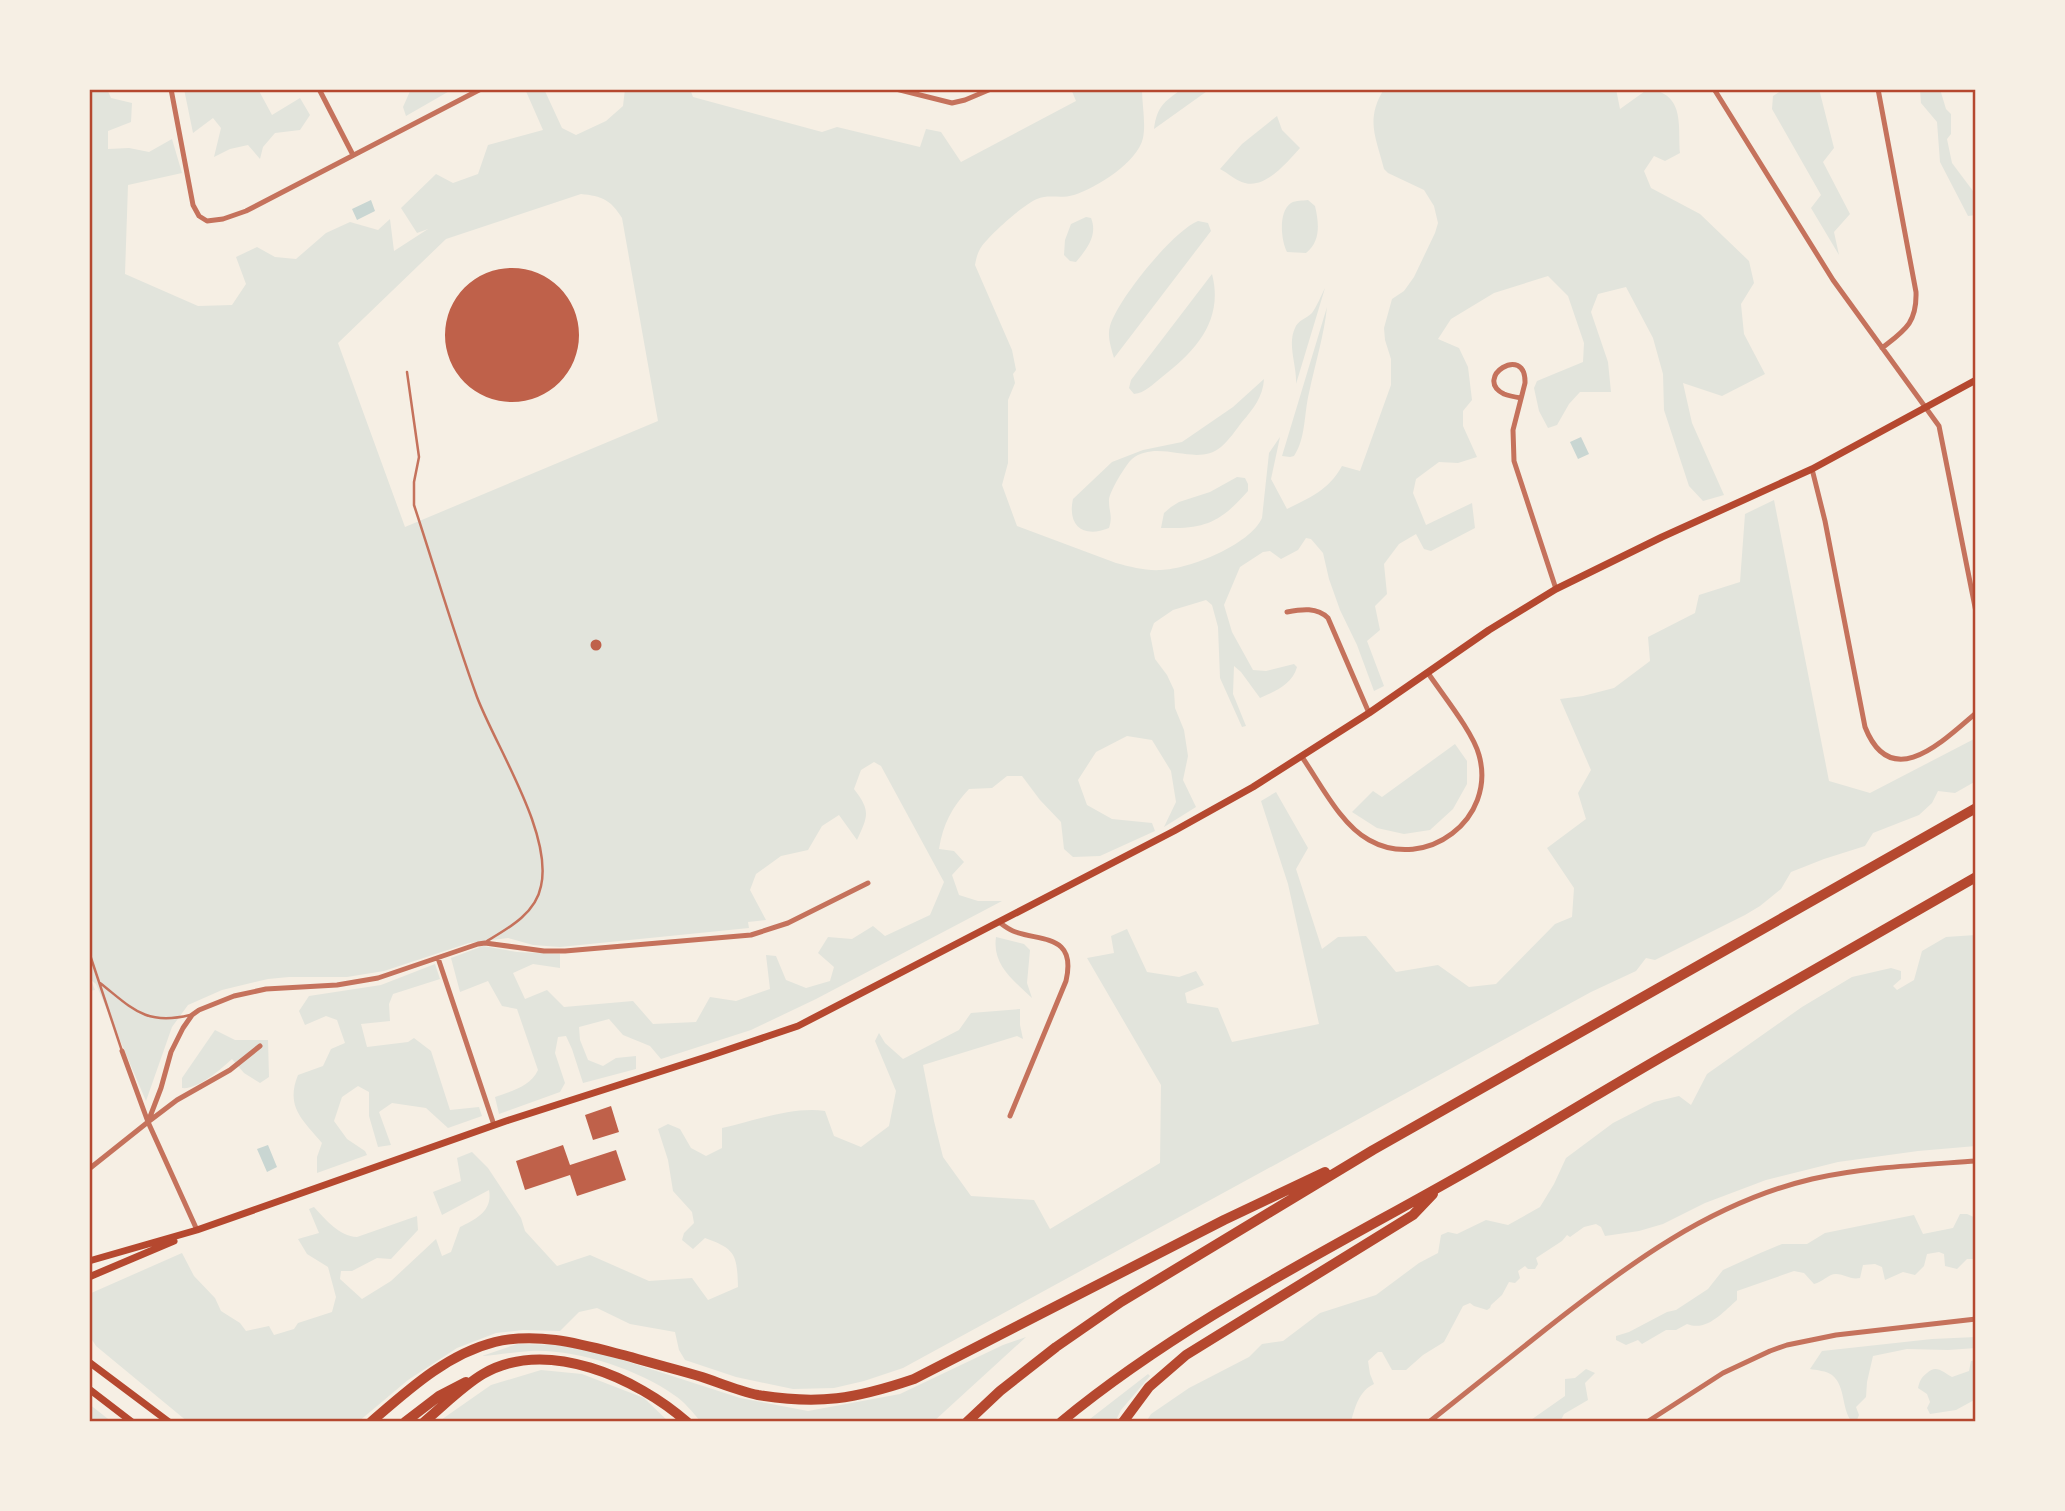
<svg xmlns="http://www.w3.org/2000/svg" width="2065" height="1511" font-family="Jost,sans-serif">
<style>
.green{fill:#e2e4dc;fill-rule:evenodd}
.water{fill:#c9d6d2}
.building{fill:#bf614a}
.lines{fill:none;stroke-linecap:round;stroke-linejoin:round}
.service{stroke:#c5725c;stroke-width:2.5}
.minor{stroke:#c5725c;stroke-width:5}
.secondary{stroke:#b5482f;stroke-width:7}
.motorway{stroke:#b5482f;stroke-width:10}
.neatline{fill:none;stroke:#b5482f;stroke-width:2.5}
</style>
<rect width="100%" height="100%" fill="#f6efe4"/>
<path class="green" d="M89 89H107L111 98 132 103 131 122 108 131V149L129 148 149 152 172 139 182 173 128 185 125 274 198 306 232 305 246 284 236 257 257 247 275 257 296 259 326 233 350 222 378 230 390 219 394 251 428 229 417 233 401 208 436 174 453 183 478 174 488 145 543 130 525 89H544L562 128 576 135 606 121 623 106 625 89H690L693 97 822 132 837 127 920 147 926 129 941 132 961 162 1076 101 1071 89H1142C1142 105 1146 123 1143 138 1138 162 1096 188 1074 195 1061 199 1048 194 1037 199 1024 204 987 237 980 249 977 254 976 260 975 265L1012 350 1016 370 1013 374 1015 383 1008 400V463L1002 485 1017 526 1116 563C1131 567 1146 571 1161 570 1189 569 1250 545 1262 518L1269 453 1280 437 1271 479 1287 509C1309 498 1329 490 1342 466L1360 471 1391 385V359L1385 340 1384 328 1392 299 1404 291 1414 277 1435 233 1438 223 1434 206 1424 190 1388 173 1384 169C1376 137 1365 120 1384 89H1616L1620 109 1648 89C1685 94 1678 124 1680 153L1665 161 1654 156 1644 171 1651 188 1700 214 1749 261 1754 283 1741 304 1744 334 1765 374 1722 396 1683 383 1692 423 1724 495 1703 501 1689 486 1664 410 1663 374 1653 338 1626 287 1598 294 1591 312 1608 362 1611 392H1580L1569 404 1557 425 1548 428 1539 411 1534 388 1537 381 1583 362 1584 343 1568 296 1548 276 1494 293 1451 319 1438 339 1459 348 1468 367 1472 400 1463 411V426L1477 457 1458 463 1439 462 1416 479 1413 493 1426 525 1472 503 1475 528 1431 551 1424 549 1416 534 1399 544 1384 564 1387 594 1375 606 1380 630 1367 641 1384 686 1374 691 1357 645 1340 610 1329 579 1323 553 1311 539 1306 538 1298 550 1281 559 1270 551 1263 552 1240 567 1224 605 1232 632 1253 670 1266 671 1294 664 1297 667C1292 685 1275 691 1260 698L1241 672 1234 666 1233 694 1246 726 1242 727 1220 678 1218 627 1212 605 1206 600 1173 610 1154 623 1150 634 1155 659 1167 675 1174 690 1175 708 1184 730 1188 756 1183 780 1196 807 1164 827 1176 802 1171 771 1152 740 1127 736 1096 752 1078 780 1087 805 1112 819 1152 823 1155 831 1100 856 1073 857 1064 849 1061 822 1040 800 1022 776H1007L992 788 969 789C952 807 943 824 939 849L954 851 964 862 952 875 959 895 978 901H1002L816 999 751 1030 661 1059 650 1046 623 1035 609 1019 579 1027 580 1040 588 1060 603 1066 616 1058 636 1056V1069L583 1083 572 1049 566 1036 558 1037 555 1053 565 1083 560 1092 499 1114 495 1097C511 1091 530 1087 538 1070L517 1009 502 1006 488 981 460 992 451 958 483 946 517 952 560 954V968L533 964 513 973 525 999 547 990 564 1007 633 1001 653 1024 696 1022 710 997 736 1001 770 989 766 955 776 956 786 980 806 988 830 981 834 967 818 953 828 937 852 939 873 926 885 936 930 915 944 882 881 766 874 762 861 770 854 789C871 811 868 816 857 840L839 815 822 826 808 850 781 856 756 874 750 890 766 920 748 922 749 928 560 947 533 945 508 938 469 943 384 971 347 977H289L268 979 222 990 188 1005 172 1027 146 1101 96 984 91 980 95 990 89 991ZM581 194C602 196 611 200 622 218L658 421 405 527 338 343 446 239Z
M184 89H258L272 115 300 98 310 115 300 130 275 133 263 147 260 159 248 145 230 149 214 157 221 128 213 118 193 133Z
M411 89H453L406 116 403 107Z
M1182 89H1210L1154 129C1157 106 1164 102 1182 89Z
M1784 89H1819L1834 148 1823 162 1850 214 1834 232 1839 255 1811 208 1821 195 1772 109 1773 96Z
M1920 89H1940L1946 109 1951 114V134L1947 139 1952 163 1976 195V215L1968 216 1940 162 1937 122 1921 103Z
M1277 116 1282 130 1300 148C1288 161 1266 189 1245 183 1236 181 1228 173 1220 169L1242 144Z
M1308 200 1315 206C1319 223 1321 241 1306 253L1287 252C1281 240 1278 212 1291 203 1296 200 1303 201 1308 200Z
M1086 217 1091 218C1098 235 1087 249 1076 262L1070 261 1064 255 1065 240 1071 224Z
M1198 221 1208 223 1211 231 1114 358C1111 348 1107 336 1110 326 1118 299 1173 231 1198 221Z
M1212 274C1224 320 1196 351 1162 377 1153 384 1145 393 1134 394L1129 388 1131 380Z
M1325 288 1296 384C1297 365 1287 345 1295 328 1298 320 1306 319 1312 313 1317 306 1321 296 1325 288Z
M1327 307C1324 336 1315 364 1309 393 1304 413 1306 438 1294 456L1290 457 1282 456Z
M1264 379C1263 397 1253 409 1242 422 1236 430 1229 440 1221 447 1196 468 1159 438 1132 459 1126 464 1108 494 1109 501 1109 513 1113 515 1109 528 1084 538 1067 527 1073 499L1112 462 1143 450 1182 442 1233 407Z
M1237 477 1245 478 1248 484V491C1219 524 1204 529 1161 528L1164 513 1171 507 1179 502 1210 492Z
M1774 500 1829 781 1870 793 1976 738V781L1955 793 1938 791 1932 803 1919 815 1873 833 1865 846 1824 859 1791 872 1781 889 1760 906 1745 915 1655 960 1646 958 1636 971 1591 992 903 1368 864 1381 834 1388 793 1389 736 1377 685 1360 679 1350 675 1332 630 1324 597 1308 579 1312 560 1331 523 1330 496 1333 457 1348 408 1380 358 1422H188L96 1346 89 1335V1294L182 1253 194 1276 215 1298 221 1311 240 1323 246 1331 269 1326 274 1335 294 1329 298 1323 332 1312 336 1297 328 1267 307 1254 298 1239 319 1233 309 1209 314 1207C326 1220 339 1236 357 1237L417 1216 418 1230 391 1259 377 1258 352 1271H341L340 1279 362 1299 391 1281 436 1239 442 1256 451 1252 460 1227C476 1219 493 1211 489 1190L442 1215 433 1192 461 1181 457 1158 472 1152 488 1168 521 1218 525 1231 557 1266 590 1255 649 1281 692 1278 708 1300 738 1287C737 1255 736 1249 705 1238L693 1249 682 1240 684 1233 694 1223 692 1212 673 1191 668 1160 658 1129 668 1124 680 1129 691 1148 706 1156 722 1148V1128C753 1121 794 1106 825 1111L834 1136 861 1147 889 1126 896 1091 875 1041 879 1033 885 1043 903 1059 959 1030 971 1013 1020 1009V1025L1023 1039 1017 1036 923 1065 934 1121 943 1157 971 1196 1034 1200 1050 1229 1160 1163 1161 1085 1087 958 1114 953 1111 936 1127 929 1147 972 1179 977 1196 971 1204 985 1185 993 1187 1003 1218 1008 1232 1042 1319 1024 1288 884 1261 801 1276 792 1308 848 1296 869 1322 949 1338 937 1366 936 1396 972 1438 965 1469 987 1496 984 1555 924 1572 917 1574 888 1547 848 1586 819 1578 793 1591 770 1560 699 1583 696 1614 688 1650 661 1648 637 1695 613 1699 595 1740 582 1745 514Z
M1455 744 1467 761V784L1453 809 1430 830 1404 834 1377 828 1352 812 1373 791 1382 797Z
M1976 935V1146L1918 1151 1838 1162 1766 1180 1705 1203 1663 1224 1639 1231 1605 1236 1601 1227 1596 1224 1584 1227 1570 1237 1567 1235 1562 1241 1536 1258 1538 1264 1535 1269H1528L1525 1266 1518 1271 1520 1278 1515 1283 1509 1282 1502 1295 1491 1305 1490 1308 1487 1310 1474 1306 1470 1303 1463 1306 1444 1342 1423 1355 1406 1370H1392L1382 1352H1378L1368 1361 1370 1374 1374 1384C1359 1391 1355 1407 1351 1422H1343L1341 1419 1335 1422H1146L1151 1414 1189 1388 1249 1357 1262 1344 1283 1341 1320 1313 1376 1295 1419 1263 1438 1253 1441 1235 1448 1232 1457 1234 1486 1220 1508 1225 1540 1207 1554 1184 1566 1158 1613 1123 1654 1102 1679 1096 1691 1105 1707 1074 1802 1007 1852 977 1891 968 1901 971V979L1893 986 1897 990 1914 980 1922 951 1946 937Z
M996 937 1024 944 1030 950 1027 983 1032 998C1013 980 992 965 996 937Z
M435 964 440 979 393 994 389 1004 390 1021 361 1024 367 1047 408 1042 414 1038 431 1051 450 1110 479 1107 482 1116 448 1128 426 1108 392 1103 379 1112 391 1145 378 1147 369 1116V1092L358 1086 342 1097 334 1121 347 1139 365 1151 367 1155 317 1173V1157L322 1143C303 1120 285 1107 298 1075L323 1066 331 1049 345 1043 337 1020 326 1016 305 1025 299 1011 309 996 381 985Z
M215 1030 235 1040H268L269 1077 260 1083 244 1073 232 1059C220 1070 197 1090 182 1088V1078Z
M1960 1214H1967L1976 1218V1259H1967L1957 1269 1945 1266 1944 1254 1939 1252 1927 1254 1924 1266 1915 1275 1903 1272 1885 1280 1882 1267 1875 1264 1863 1265 1860 1278C1850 1280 1845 1274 1836 1274 1828 1274 1823 1282 1814 1284L1804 1273 1794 1271 1737 1291V1300C1723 1312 1707 1332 1687 1324L1676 1330H1666L1642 1344 1638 1340 1626 1345 1616 1340V1336L1629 1332 1667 1312 1676 1310 1708 1289 1723 1270 1758 1254 1782 1244H1807L1825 1233 1914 1215 1923 1234 1953 1228Z
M1026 1337 933 1422H701C693 1413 684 1401 674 1395 637 1369 576 1349 531 1351 514 1352 498 1355 482 1356L517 1344 564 1345 598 1352 740 1398 808 1411 900 1394 1003 1345Z
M1976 1337V1348L1948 1350 1907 1349 1873 1356 1867 1382 1866 1397 1856 1407 1859 1415 1856 1422H1852C1841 1409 1846 1386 1832 1375 1827 1371 1816 1370 1810 1369L1822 1351 1932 1339Z
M1976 1360V1399L1956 1410 1930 1414 1927 1408 1930 1402 1927 1394 1918 1388C1920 1380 1921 1378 1927 1373 1936 1364 1943 1372 1952 1377L1969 1371 1971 1361Z
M1586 1369 1595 1373 1585 1383 1588 1400 1564 1414 1560 1422H1528L1565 1396V1379L1575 1378Z
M541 1370 582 1374 644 1398 669 1422H438L491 1385Z
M1148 1374 1150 1376 1121 1410 1115 1422H1086Z
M89 1404 112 1422H89Z"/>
<path class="water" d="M371 200 375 211 357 220 352 209Z
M1581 437 1589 454 1578 459 1570 442Z
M268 1145 277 1167 267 1172 257 1149Z"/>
<path class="building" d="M445 335a67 67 0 1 1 134 0a67 67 0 1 1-134 0Z
M590.5 645a5.5 5.5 0 1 1 11 0a5.5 5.5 0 1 1-11 0Z
M611 1106 619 1132 593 1140 585 1115Z
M563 1145 570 1165 616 1150 626 1180 577 1196 570 1175 525 1190 516 1161Z"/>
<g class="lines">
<path class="service" d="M407 372 419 457 414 482V505C435 569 454 634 477 697 496 747 553 834 541 886 536 913 509 928 487 941
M89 952 122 1051
M100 983C132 1008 145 1026 190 1015"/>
<path class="minor" d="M171 89 193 205 199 216 207 221 223 219 246 211 481 89
M319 89 353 155
M896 89 952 103 965 100 991 89
M1714 89 1833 280 1939 426 1976 612
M1878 89 1916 292C1917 323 1905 330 1882 348
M1521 398C1515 397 1509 396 1504 394 1472 378 1526 343 1525 383L1513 430 1514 461 1556 589
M1812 469 1825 521 1865 727C1891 793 1942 742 1976 713
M1287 612C1302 609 1317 607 1328 618L1369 713
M1302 757C1320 783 1341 825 1369 840 1426 872 1497 819 1479 755 1473 732 1442 694 1428 673
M999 922C1003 925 1008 929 1013 931 1040 942 1077 933 1066 981L1010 1116
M438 958 494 1125
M122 1051 148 1122 197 1230
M148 1122 177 1100 230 1070 260 1046
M89 1169 148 1122 161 1088 171 1052 183 1028 192 1015 199 1010 234 996 266 989 337 985 378 978 478 944 485 943 544 951H565L751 935 788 923 868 883
M1429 1422C1468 1391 1507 1360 1546 1329 1626 1266 1710 1203 1812 1179 1866 1167 1921 1165 1976 1161
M1647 1422 1723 1373 1770 1351 1787 1345 1836 1335 1976 1319"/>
<path class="secondary" d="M89 1261 197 1230 506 1121 709 1056 798 1026 1174 831 1253 787 1369 713 1489 630 1556 589 1662 537 1812 469 1976 380
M89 1277 174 1241
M89 1362 169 1422
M89 1389 132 1422"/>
<path class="motorway" d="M371 1422C408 1390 447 1354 495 1342 541 1331 587 1346 631 1357 654 1364 679 1370 702 1377 720 1383 739 1391 758 1395 819 1405 855 1399 914 1379L1224 1220 1325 1172
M405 1422 439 1396 466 1382
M424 1422C442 1407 464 1385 483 1374 547 1337 637 1378 687 1422
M967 1422 1000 1391 1056 1347 1121 1302 1373 1150 1976 808
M1061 1422C1187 1318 1339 1245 1480 1164 1545 1127 1609 1087 1674 1050 1774 992 1875 935 1976 877
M1123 1422 1149 1387 1186 1355 1413 1215 1433 1194"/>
</g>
<rect width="2065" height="1511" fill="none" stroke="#f6efe4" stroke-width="182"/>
<rect x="91" y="91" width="1883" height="1329" class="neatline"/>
</svg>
